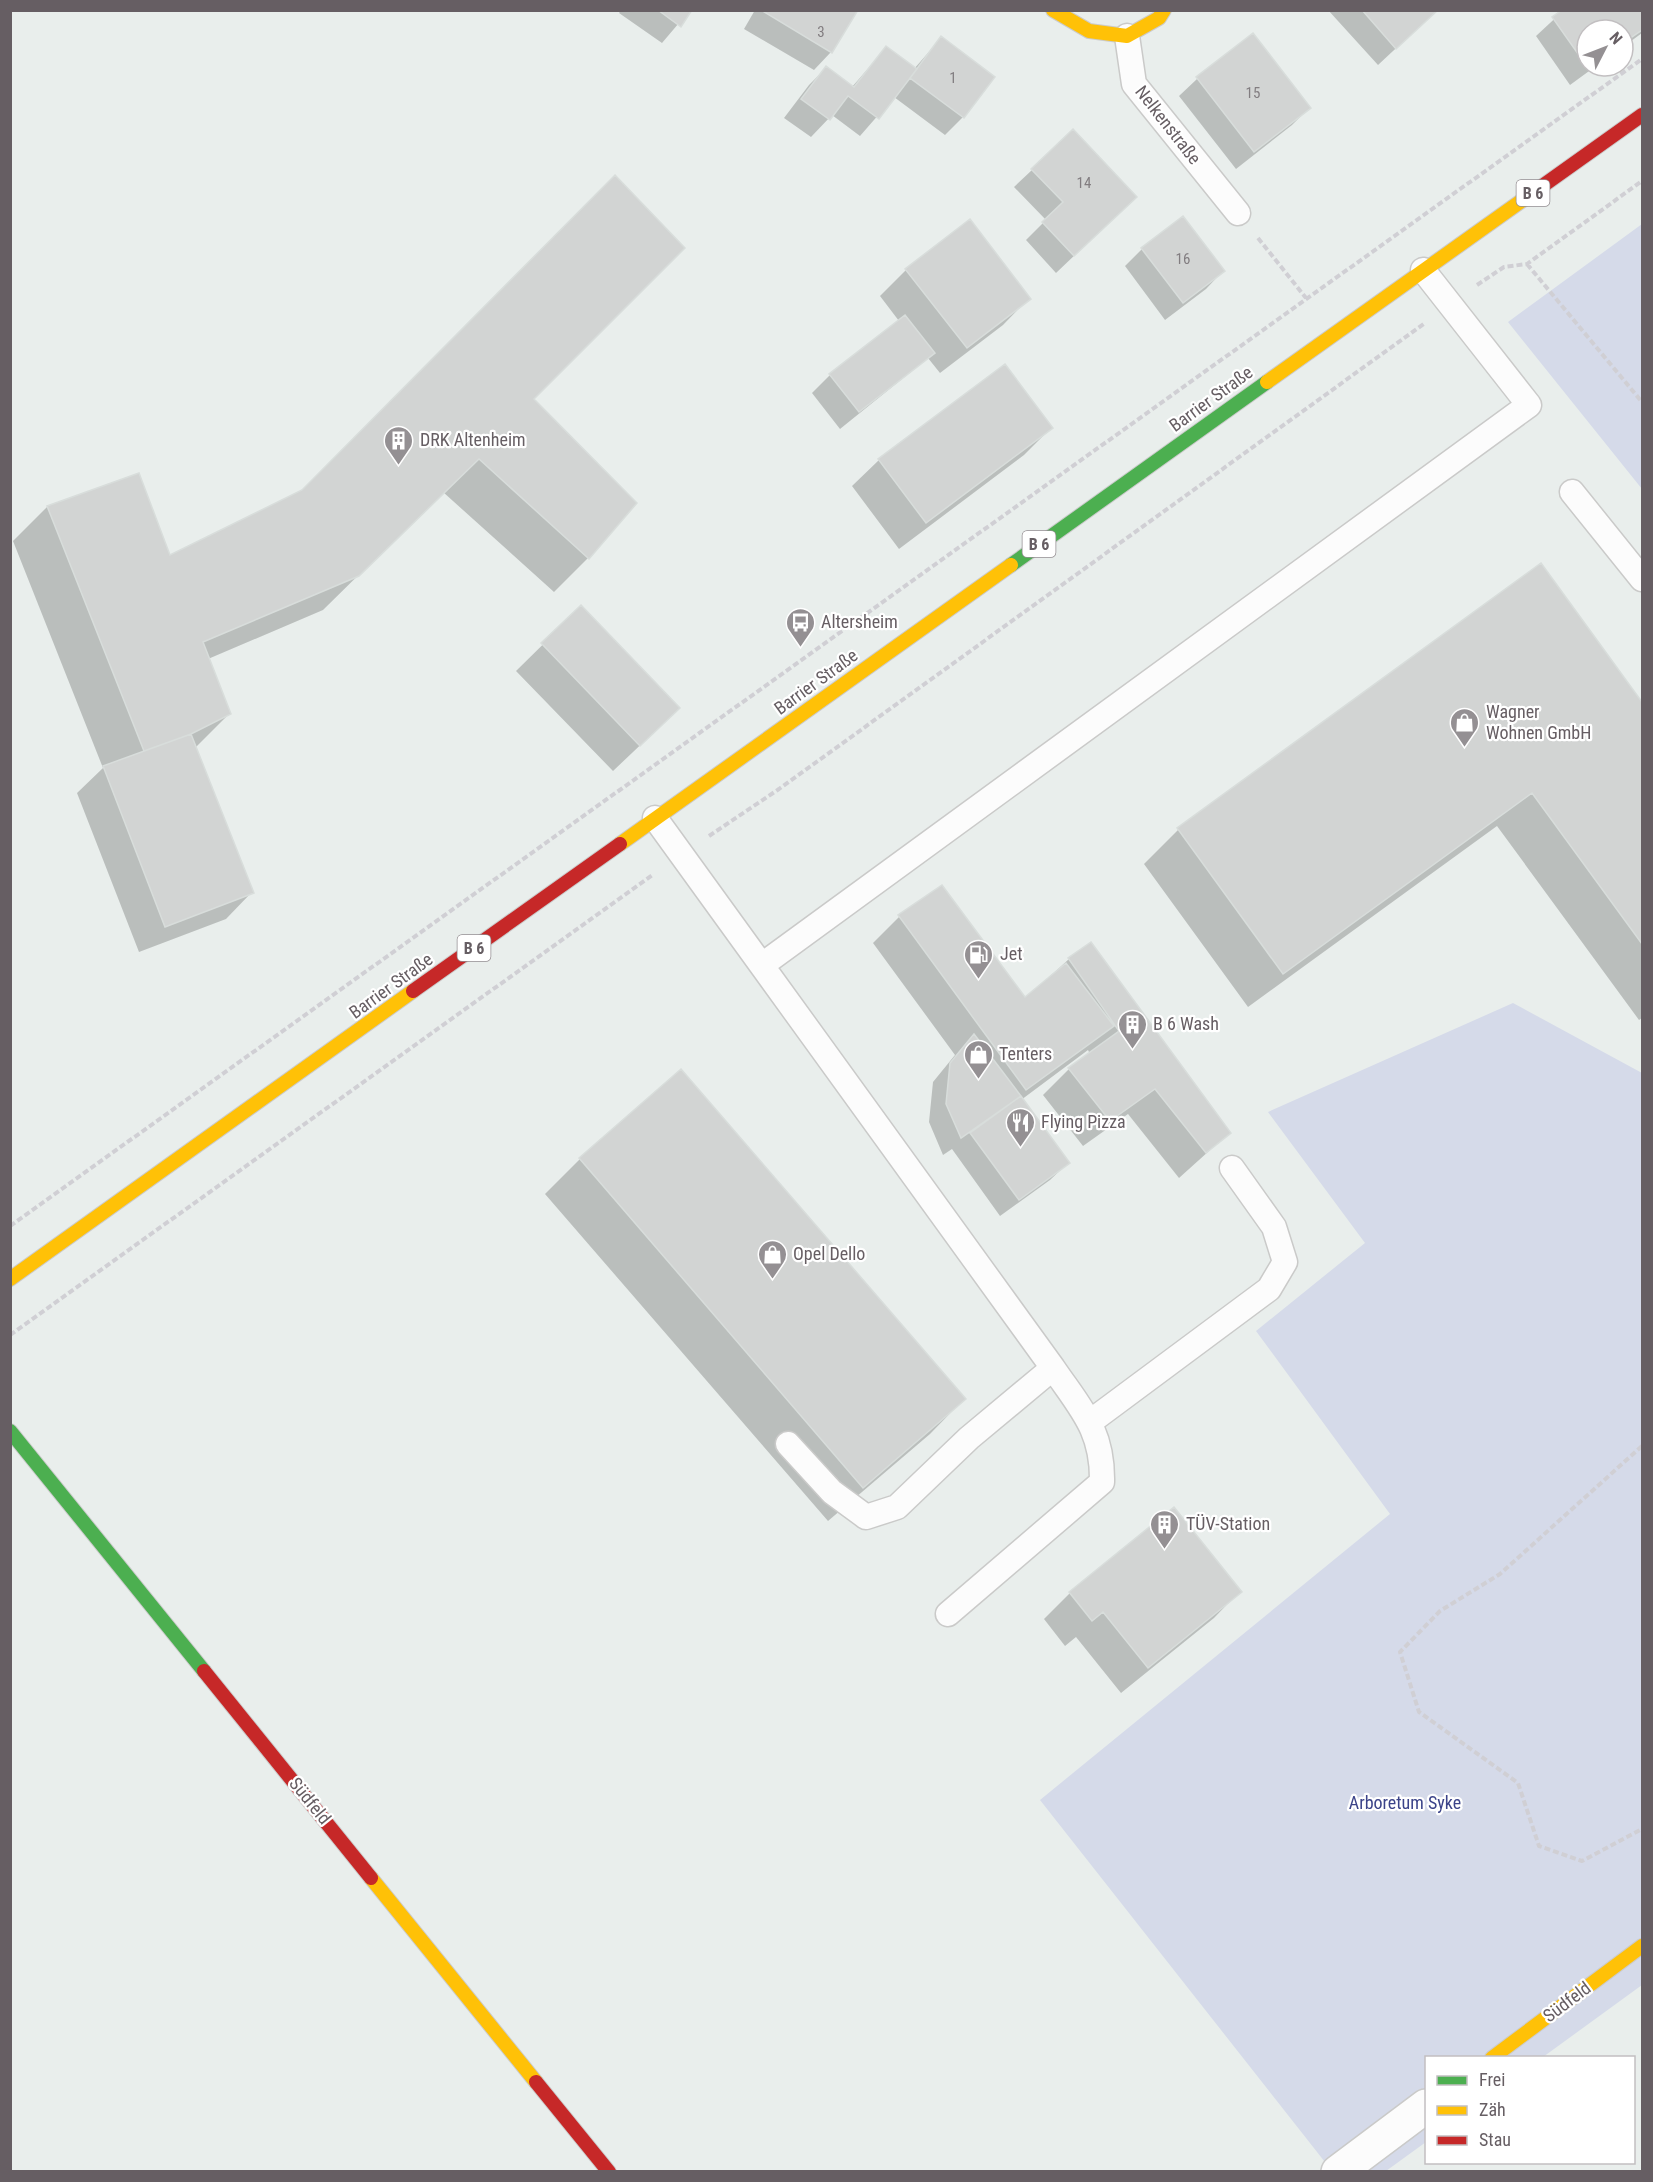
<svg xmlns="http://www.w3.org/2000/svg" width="1653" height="2182" font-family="'Roboto Condensed',sans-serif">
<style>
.green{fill:#d5dae9}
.shadow{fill:#0003}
.building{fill:#d2d4d3;stroke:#d8dddb;stroke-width:1.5}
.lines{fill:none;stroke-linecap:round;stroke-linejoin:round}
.lane-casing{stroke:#cacac9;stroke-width:27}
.street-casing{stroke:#cacac9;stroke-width:36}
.fast-casing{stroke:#cbcbcb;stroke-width:16}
.slow-casing{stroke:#cbcbcb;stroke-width:16}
.jam-casing{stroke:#cbcbcb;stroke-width:16}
.path{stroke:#d0cfd4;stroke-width:4;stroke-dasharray:6 3;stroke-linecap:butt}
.lane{stroke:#fcfcfc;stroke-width:24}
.street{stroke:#fcfcfc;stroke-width:33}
.fast{stroke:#4caf50;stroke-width:14}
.slow{stroke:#ffc107;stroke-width:14}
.jam{stroke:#c62828;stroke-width:14}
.labels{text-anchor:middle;stroke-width:4.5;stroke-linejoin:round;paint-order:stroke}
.number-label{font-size:15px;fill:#827d80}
.shield{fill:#fff;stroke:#948e92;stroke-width:1.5}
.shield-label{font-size:16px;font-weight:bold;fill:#665e63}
.street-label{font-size:18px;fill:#665e63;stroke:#fff}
.poi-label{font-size:18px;fill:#665e63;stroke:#fff;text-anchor:start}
.park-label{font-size:18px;fill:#3b4389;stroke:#fff}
</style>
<rect width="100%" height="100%" fill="#e9eeec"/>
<path class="green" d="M1642 224V489L1508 322Z
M1513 1003 1642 1073V1985L1543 2057 1426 2058V2142L1386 2171H1332L1040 1800 1390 1514 1256 1331 1365 1243 1268 1112Z"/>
<path class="shadow" d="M621 10H690L662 43 619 13Z
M755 10H856L831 52 814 70 744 29Z
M1328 10H1437L1378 65Z
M1564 10H1642V33L1623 47V30H1587V66H1596L1570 85 1536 36Z
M1253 35 1309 108 1292 125 1236 169 1179 96 1197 79Z
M941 38 993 77 963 117 945 135 894 97 860 136 832 115 811 137 784 118 809 85 826 68 852 87 886 48 914 69Z
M1032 170 1118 214 1056 273 1026 240 1046 220 1014 187Z
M1142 249 1223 271 1206 289 1165 320 1125 266Z
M906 270 1029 298 1003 325 940 373 928 358 840 429 812 393 830 375 899 321 880 296Z
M532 399 588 558 554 592 443 492 323 610 208 659 229 714 195 748 252 892 226 919 139 952 77 793 103 768 13 541 47 507 138 475 170 557Z
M1051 428 1024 455 899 549 852 486 879 460Z
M1541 565 1642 705V1018L1639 1020 1497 826 1248 1007 1144 864 1178 830Z
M581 607 652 734 613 771 516 671Z
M899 917 1025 999 1069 959 1229 1133 1179 1178 1128 1114 1083 1146 1043 1095 1069 1069 1090 1054 1088 1050 1021 1100 1068 1163 1050 1180 1000 1216 952 1149 943 1155 929 1122 933 1082 955 1055 873 943Z
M681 1072 964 1399 930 1434 828 1521 545 1194 580 1159Z
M1240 1591 1214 1618 1121 1693 1076 1637 1065 1646 1044 1619 1070 1593Z"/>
<path class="building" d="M658 10H692L681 27Z
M761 10H858L832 53Z
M1362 10H1438L1396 49Z
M1562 10H1642V30L1623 43V30H1587V66H1591L1588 68 1552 17Z
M1253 33 1311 108 1254 152 1196 77Z
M941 36 995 77 964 118 910 78Z
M886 46 917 69 879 119 848 96 830 120 801 99 826 66 854 87Z
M1073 129 1137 197 1074 256 1042 222 1063 202 1031 169Z
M615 175 685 248 534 399 637 503 589 559 479 459 359 576 203 642 231 714 191 734 144 751 47 506 139 473 170 555 302 490Z
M1183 216 1225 271 1183 303 1141 248Z
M970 219 1031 299 967 348 905 269Z
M905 315 935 353 859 412 829 374Z
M1005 364 1053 428 926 523 878 459Z
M1541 563 1642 702V944L1532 793 1283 974 1177 828Z
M581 605 680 708 640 746 541 643Z
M191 734 254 893 165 927 103 766Z
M942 885 1025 997 1066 963 1114 1026 1026 1090 898 915Z
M1091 942 1231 1133 1206 1153 1155 1089 1110 1121 1068 1068 1119 1031 1068 958Z
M974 1034 1021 1096 961 1138 946 1104 950 1063Z
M681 1069 966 1399 863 1488 579 1158Z
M1021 1096 1070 1163 1019 1200 970 1133Z
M1174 1507 1242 1592 1148 1668 1103 1612 1092 1621 1069 1592Z"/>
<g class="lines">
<defs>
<path id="lane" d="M1127 36 1134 84 1238 213
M1572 492 1642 579
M655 818 1053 1368C1081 1409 1103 1430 1102 1482L948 1614
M762 965 1529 405 1423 270
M1090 1422 1269 1289 1285 1262 1274 1227 1232 1168
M788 1444 832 1492 866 1517 897 1507 969 1438 1053 1368"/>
<path id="street" d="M1338 2172 1426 2106"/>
<path id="fast" d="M1011 565 1267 382
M10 1431 204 1671"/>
<path id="slow" d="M1053 10 1089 31 1127 36 1159 18 1164 10
M1267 382 1541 187
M620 844 1011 565
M10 1279 413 991
M371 1878 536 2082
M1492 2058 1642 1946"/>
<path id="jam" d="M1541 187 1642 115
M413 991 620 844
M204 1671 371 1878
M536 2082 609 2172"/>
</defs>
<use href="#lane" class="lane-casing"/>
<use href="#street" class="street-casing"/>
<use href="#fast" class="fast-casing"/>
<use href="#slow" class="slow-casing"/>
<use href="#jam" class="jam-casing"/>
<path class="path" d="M1258 238 1306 298
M1527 264 1642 402
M1477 285 1504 267 1527 264 1642 181
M709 836 779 789 1425 323
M10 1226 1642 59
M10 1335 654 874
M1642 1446 1500 1574 1440 1611 1400 1652 1419 1712 1518 1783 1539 1846 1582 1861 1642 1829"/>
<use href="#lane" class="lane"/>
<use href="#street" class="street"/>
<use href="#fast" class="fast"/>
<use href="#slow" class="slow"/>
<use href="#jam" class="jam"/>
</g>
<defs>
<symbol id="building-pin" viewBox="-11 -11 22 30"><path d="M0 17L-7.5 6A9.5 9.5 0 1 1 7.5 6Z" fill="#949093" stroke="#fff"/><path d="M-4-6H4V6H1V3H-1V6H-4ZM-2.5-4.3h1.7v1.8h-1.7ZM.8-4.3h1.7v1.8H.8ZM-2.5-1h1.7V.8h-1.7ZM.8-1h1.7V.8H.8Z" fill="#fff"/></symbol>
<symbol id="bus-pin" viewBox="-11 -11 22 30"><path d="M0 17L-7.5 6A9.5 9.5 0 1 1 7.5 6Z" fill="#949093" stroke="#fff"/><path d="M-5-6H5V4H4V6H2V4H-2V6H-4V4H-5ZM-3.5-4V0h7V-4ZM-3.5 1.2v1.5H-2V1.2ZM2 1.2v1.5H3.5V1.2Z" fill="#fff"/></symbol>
<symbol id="shop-pin" viewBox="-11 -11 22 30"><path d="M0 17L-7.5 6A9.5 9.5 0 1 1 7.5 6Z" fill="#949093" stroke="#fff"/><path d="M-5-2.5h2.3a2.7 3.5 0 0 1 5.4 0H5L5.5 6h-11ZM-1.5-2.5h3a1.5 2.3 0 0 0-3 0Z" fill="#fff"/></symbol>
<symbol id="fuel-pin" viewBox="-11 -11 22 30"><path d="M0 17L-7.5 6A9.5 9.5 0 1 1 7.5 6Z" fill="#949093" stroke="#fff"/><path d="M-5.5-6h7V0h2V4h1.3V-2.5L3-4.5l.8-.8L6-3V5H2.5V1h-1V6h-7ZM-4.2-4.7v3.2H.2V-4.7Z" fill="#fff"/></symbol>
<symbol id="restaurant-pin" viewBox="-11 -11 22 30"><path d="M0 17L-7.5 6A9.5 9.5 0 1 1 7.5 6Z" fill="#949093" stroke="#fff"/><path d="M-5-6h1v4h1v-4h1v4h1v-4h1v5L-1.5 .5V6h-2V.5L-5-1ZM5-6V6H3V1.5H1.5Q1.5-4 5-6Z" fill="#fff"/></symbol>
</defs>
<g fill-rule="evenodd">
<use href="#building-pin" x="382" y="424" width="33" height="45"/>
<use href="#bus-pin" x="784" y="606" width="33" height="45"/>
<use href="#shop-pin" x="1448" y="706" width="33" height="45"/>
<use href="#fuel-pin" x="962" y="938" width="33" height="45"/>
<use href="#building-pin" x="1116" y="1008" width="33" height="45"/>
<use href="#shop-pin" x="962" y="1038" width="33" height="45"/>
<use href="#restaurant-pin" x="1004" y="1106" width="33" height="45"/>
<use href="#shop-pin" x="756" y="1238" width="33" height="45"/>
<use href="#building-pin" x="1148" y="1508" width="33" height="45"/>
</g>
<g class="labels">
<g class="number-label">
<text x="821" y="37">3</text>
<text x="953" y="83">1</text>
<text x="1253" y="98">15</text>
<text x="1084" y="188">14</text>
<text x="1183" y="264">16</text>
</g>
<g class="shield">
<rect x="1516.5" y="180" width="33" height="26" rx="4.5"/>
<rect x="1022.5" y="531" width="33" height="26" rx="4.5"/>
<rect x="457.5" y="935" width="33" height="26" rx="4.5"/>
</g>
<g class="shield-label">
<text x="1533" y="199">B 6</text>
<text x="1039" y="550">B 6</text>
<text x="474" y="954">B 6</text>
</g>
<g class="street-label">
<text transform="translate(1168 125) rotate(52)" y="6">Nelkenstraße</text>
<text transform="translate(1211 399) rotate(-36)" y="6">Barrier Straße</text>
<text transform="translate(816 682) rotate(-36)" y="6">Barrier Straße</text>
<text transform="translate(391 986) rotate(-36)" y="6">Barrier Straße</text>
<text transform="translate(310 1801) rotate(51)" y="6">Südfeld</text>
<text transform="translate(1567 2002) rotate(-37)" y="6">Südfeld</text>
</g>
<g class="poi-label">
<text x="420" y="446">DRK Altenheim</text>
<text x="821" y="628">Altersheim</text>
<text x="1486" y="718">Wagner<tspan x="1486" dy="21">Wohnen GmbH</tspan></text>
<text x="1000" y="960">Jet</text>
<text x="1153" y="1030">B 6 Wash</text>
<text x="999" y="1060">Tenters</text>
<text x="1041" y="1128">Flying Pizza</text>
<text x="793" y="1260">Opel Dello</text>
<text x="1186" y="1530">TÜV-Station</text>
</g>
<g class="park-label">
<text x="1405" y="1809">Arboretum Syke</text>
</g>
</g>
<rect width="1653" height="2182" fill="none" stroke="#665e63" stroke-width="24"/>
<rect x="1425" y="2056" width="210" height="108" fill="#ffffff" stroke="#c2bfc1" stroke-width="1.5"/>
<rect x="1437" y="2076" width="30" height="9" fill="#4caf50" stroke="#c2bfc1" stroke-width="1.5"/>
<text x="1479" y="2086" font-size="18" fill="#665e63">Frei</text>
<rect x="1437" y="2106" width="30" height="9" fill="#ffc107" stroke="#c2bfc1" stroke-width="1.5"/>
<text x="1479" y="2116" font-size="18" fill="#665e63">Zäh</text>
<rect x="1437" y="2136" width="30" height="9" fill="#c62828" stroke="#c2bfc1" stroke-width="1.5"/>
<text x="1479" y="2146" font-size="18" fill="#665e63">Stau</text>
<g transform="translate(1605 48) rotate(48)"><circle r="28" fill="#ffffff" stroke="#c2bfc1" stroke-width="1.5"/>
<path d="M0-4.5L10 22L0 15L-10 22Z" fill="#949093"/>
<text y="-9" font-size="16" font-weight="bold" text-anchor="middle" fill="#665e63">N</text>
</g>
</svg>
